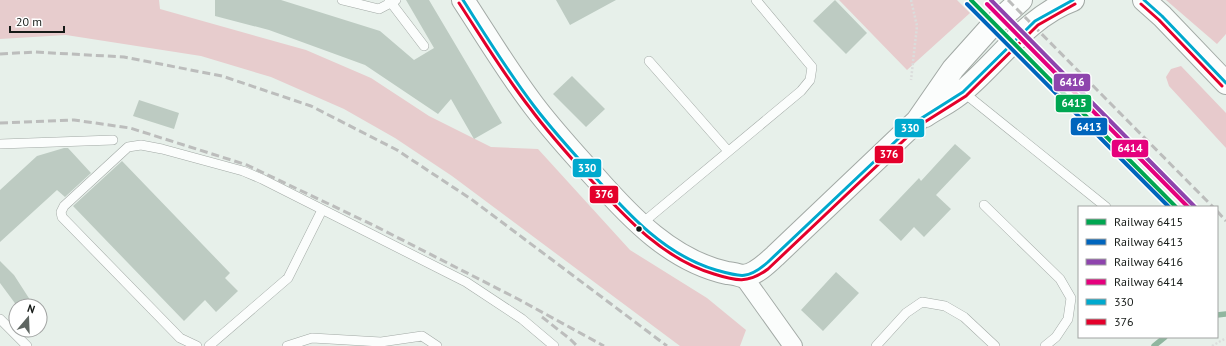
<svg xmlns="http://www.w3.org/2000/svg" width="1226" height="346" font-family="'PT Sans',sans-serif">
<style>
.green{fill:#e7cccd}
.forest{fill:#e7cacc}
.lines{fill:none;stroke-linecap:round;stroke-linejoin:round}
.stream{stroke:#90b69f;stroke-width:5.5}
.building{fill:#bdcbc2}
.service-casing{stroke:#a2a9a5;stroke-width:10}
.minor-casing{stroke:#a2a9a5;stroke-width:20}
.tertiary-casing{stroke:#a2a9a5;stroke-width:24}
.path{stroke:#dbdddc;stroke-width:2.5;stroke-dasharray:2 2;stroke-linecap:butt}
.service{stroke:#fbfdfc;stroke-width:9}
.minor{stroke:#fbfdfc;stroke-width:18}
.tertiary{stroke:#fbfdfc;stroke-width:22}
.rail{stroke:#bcbdbc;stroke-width:3;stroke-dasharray:8 4;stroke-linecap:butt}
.bus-1-casing{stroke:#fff;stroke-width:6}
.bus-2-casing{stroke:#fff;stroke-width:6}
.bus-1{stroke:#00a9ce;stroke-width:3}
.bus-2{stroke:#e4002b;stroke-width:3}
.rail-1-casing{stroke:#fff;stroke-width:7}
.rail-2-casing{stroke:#fff;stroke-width:7}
.rail-3-casing{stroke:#fff;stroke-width:7}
.rail-4-casing{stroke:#fff;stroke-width:7}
.rail-1{stroke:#00a651;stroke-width:4}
.rail-2{stroke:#0065bd;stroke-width:4}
.rail-3{stroke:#8e44ad;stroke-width:4}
.rail-4{stroke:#e5007d;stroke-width:4}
.bus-dot{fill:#151a17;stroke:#fff;stroke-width:1.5}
.line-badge{stroke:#fff;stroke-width:1.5}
.badge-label{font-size:11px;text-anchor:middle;font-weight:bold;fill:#fff}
</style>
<rect width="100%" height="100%" fill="#e7f0ea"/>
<path class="green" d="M0 0H159L160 9 306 50 371 78 429 116 491 147 538 149 630 250 707 298 746 330 740 346H680L452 176 395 138 344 109 271 77 201 56 66 35 0 39Z
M839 0H957L970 13 907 70Z"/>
<path class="forest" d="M1166 0H1226V34L1217 44Z
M1181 66 1226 113V148L1169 86 1166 77 1171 69Z"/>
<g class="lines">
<path class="stream" d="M1217 315 1226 314
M1154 346 1165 337"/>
</g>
<path class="building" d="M215 0H281L380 31 414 60 434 48 406 0H429L502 123 474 139 451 99 438 114 365 65 269 30 215 16Z
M556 0H616L570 25Z
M835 0 867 33 846 54 813 21Z
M572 76 605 109 586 127 553 94Z
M139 100 179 113 174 129 133 116Z
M955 144 971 158 936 195 951 209 924 237 914 227 901 241 879 220 919 178 921 181Z
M64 148H68L91 173 65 197 57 190 0 242V190L37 156Z
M122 161 230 273 225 278 238 291 216 312 205 300 184 321 73 206Z
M0 261 14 275 34 306H17L0 283Z
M836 272 859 293 823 331 801 310Z"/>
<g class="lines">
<defs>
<path id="service" d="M342 0 379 9 396 0
M389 0 424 46
M649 61 728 151
M963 92 1106 207
M0 144 113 140
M984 205 1060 279 1071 298 1068 319 1056 337 1045 346
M640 225 801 91 810 80 812 67 756 0
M0 319 27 346
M197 346 180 338 62 217 61 212 64 206 128 147 141 145 162 149 243 171 262 179 466 282 522 319 554 346
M209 346 288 278 322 210
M287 346 312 338 381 342 422 336 437 346
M876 346 906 313 922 302 945 306 964 317 995 346"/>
<path id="minor" d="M743 276 793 346"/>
<path id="tertiary" d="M463 0C486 35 508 72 534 106 553 131 574 154 595 177 631 218 672 261 727 273 732 273 738 275 742 276 755 276 767 263 775 256L917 121 953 69 988 30 1021 0
M1144 0 1162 16 1226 83
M925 116C937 108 952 101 963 91 999 61 1027 17 1073 0"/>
</defs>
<use href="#service" class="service-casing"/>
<use href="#minor" class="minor-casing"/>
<use href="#tertiary" class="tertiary-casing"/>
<path class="path" d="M911 0 917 26 911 80
M1212 346 1226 338"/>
<use href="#service" class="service"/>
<use href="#minor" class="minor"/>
<use href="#tertiary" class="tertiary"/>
<path class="rail" d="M1008 0 1213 207
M0 54 35 52 124 57 222 76 311 106 397 150 471 199 667 346
M0 123 74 120 130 128 247 165 375 226 518 299 604 346
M1217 211 1226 221
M542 317 570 339 577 346"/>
<defs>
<path id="bus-1" d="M463 0C486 36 508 72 534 106 553 131 574 154 595 177 629 215 665 255 716 270 740 277 748 280 768 262L917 121 963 92 1035 21 1073 0
M1144 0 1162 16 1226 83"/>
<path id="bus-2" d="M459 3C482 38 504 75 530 108 549 134 570 157 591 180 626 218 663 259 714 274 736 281 748 284 768 269L920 125 966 96 1038 25 1075 4
M1141 4 1159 20 1222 86"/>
</defs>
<use href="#bus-1" class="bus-1-casing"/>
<use href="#bus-2" class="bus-2-casing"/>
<use href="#bus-1" class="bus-1"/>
<use href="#bus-2" class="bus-2"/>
<defs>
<path id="rail-1" d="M971 0 1176 207"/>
<path id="rail-2" d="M967 4 1169 207"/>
<path id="rail-3" d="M991 0 1195 207"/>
<path id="rail-4" d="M987 4 1188 207"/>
</defs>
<use href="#rail-1" class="rail-1-casing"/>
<use href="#rail-2" class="rail-2-casing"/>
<use href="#rail-3" class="rail-3-casing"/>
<use href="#rail-4" class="rail-4-casing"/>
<use href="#rail-1" class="rail-1"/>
<use href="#rail-2" class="rail-2"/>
<use href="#rail-3" class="rail-3"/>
<use href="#rail-4" class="rail-4"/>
</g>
<circle class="bus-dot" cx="639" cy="229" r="3.5"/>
<g class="line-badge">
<rect x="1053" y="73" width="38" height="19" rx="4" fill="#8e44ad"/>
<rect x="1055" y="94" width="37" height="19" rx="4" fill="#00a651"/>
<rect x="1070" y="117" width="38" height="19" rx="4" fill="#0065bd"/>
<rect x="894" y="118" width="31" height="20" rx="4" fill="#00a9ce"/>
<rect x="1111" y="139" width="38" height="19" rx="4" fill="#e5007d"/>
<rect x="874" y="145" width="30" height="19" rx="4" fill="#e4002b"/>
<rect x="572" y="158" width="30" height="20" rx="4" fill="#00a9ce"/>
<rect x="589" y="185" width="30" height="19" rx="4" fill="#e4002b"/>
</g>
<g class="badge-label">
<text x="1072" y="86">6416</text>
<text x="1074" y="107">6415</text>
<text x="1089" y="131">6413</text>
<text x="910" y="132">330</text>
<text x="1130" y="152">6414</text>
<text x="889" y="158">376</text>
<text x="587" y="172">330</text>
<text x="604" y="198">376</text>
</g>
<rect x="1078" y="206" width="140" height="132" fill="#ffffff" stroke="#a1a3a2"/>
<rect x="1086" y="219" width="20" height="6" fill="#00a651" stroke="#a1a3a2"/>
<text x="1114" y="226" font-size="12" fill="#151a17">Railway 6415</text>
<rect x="1086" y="239" width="20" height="6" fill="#0065bd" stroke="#a1a3a2"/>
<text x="1114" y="246" font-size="12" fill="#151a17">Railway 6413</text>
<rect x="1086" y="259" width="20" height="6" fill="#8e44ad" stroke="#a1a3a2"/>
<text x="1114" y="266" font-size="12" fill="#151a17">Railway 6416</text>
<rect x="1086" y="279" width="20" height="6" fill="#e5007d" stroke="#a1a3a2"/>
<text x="1114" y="286" font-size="12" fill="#151a17">Railway 6414</text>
<rect x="1086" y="299" width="20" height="6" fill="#00a9ce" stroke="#a1a3a2"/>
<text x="1114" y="306" font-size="12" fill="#151a17">330</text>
<rect x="1086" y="319" width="20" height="6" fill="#e4002b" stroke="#a1a3a2"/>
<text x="1114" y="326" font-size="12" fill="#151a17">376</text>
<g transform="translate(28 318) rotate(19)"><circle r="19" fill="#ffffff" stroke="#a1a3a2"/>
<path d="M0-3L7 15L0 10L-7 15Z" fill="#5e6561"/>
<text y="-6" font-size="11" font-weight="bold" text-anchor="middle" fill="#151a17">N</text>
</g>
<path d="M10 26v6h54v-6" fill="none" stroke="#151a17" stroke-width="2"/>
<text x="16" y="26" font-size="12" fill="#151a17" stroke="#ffffff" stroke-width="3" paint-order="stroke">20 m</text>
</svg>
